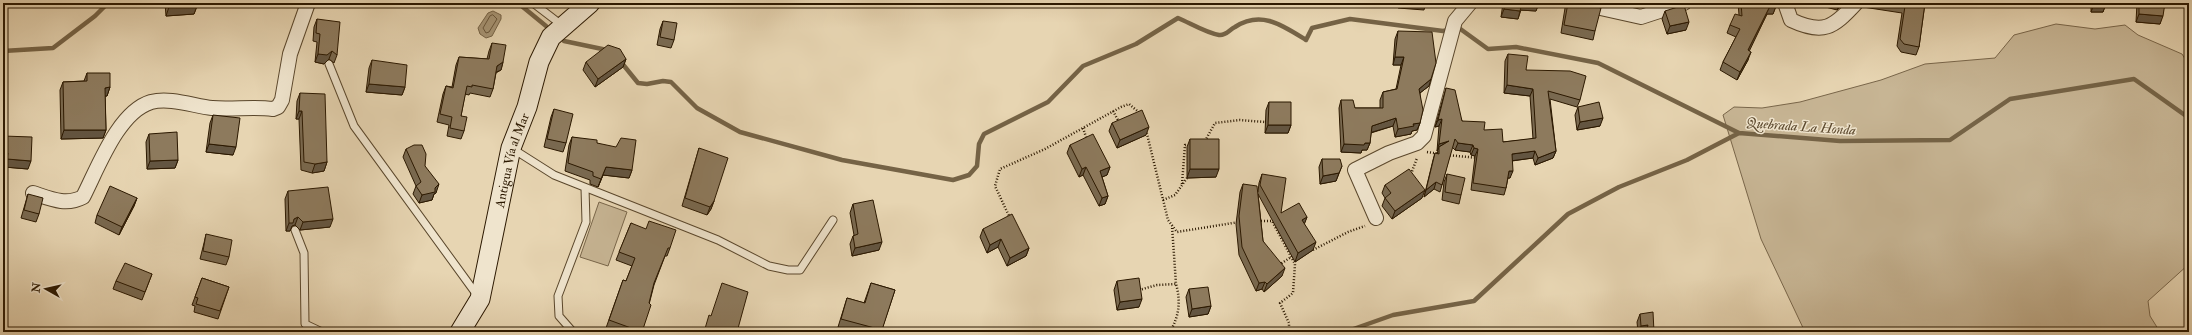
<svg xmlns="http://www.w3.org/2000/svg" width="2192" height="335" font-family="'IM FELL Double Pica',serif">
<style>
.green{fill:#c7b594;stroke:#79664a}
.water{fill:#a79575;stroke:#756346}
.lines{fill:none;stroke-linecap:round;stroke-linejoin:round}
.shore{stroke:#69563a;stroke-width:1}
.stream{stroke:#756346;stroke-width:4.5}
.lane-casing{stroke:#5a472c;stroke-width:9}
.street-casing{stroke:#5a472c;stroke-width:16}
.secondary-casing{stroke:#2b1800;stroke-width:21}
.path{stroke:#2b1800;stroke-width:2.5;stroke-dasharray:1 2;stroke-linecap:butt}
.lane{stroke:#efe4cd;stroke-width:7}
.street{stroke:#efe4cd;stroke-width:14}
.secondary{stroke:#efe4cd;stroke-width:19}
.wall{fill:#796950;stroke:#2b1800}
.shaded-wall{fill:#635541;stroke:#2b1800}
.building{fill:#8d7a5d;stroke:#2b1800}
.labels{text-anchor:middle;stroke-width:3;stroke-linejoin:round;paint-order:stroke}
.street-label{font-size:13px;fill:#2b1800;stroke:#efe4cd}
.water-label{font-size:14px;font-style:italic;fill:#5d4a2f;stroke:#efe4cd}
</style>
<rect width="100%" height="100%" fill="#e7d5b2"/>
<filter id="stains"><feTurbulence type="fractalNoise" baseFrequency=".005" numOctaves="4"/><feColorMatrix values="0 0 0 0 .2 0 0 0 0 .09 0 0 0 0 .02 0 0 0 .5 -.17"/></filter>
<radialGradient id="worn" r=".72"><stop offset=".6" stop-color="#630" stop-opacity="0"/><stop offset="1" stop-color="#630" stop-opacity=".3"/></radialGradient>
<path class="green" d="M2056 24 2095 29 2125 25 2138 35 2182 54 2189 65V264L2148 301 2150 316 2160 332H1805L1761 239 1723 115 1734 107 1762 108 1800 102 1881 80 1925 64 1995 58 2014 35Z
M599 202 627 212 608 266 580 257Z"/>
<path class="water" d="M493 11 501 15V19L492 36 486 38 480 34 478 28 488 13Z"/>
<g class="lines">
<path class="shore" d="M493 15 497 19 489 32 486 33 483 28 490 16Z"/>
<path class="stream" d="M518 3 546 26
M564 41 607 50
M3 51 53 48 95 16 108 3
M621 62 638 83 647 84 663 81 671 82 697 108 740 132 842 160 953 180 969 175 977 166 979 144 984 134 1048 102 1083 66 1136 44 1178 18C1190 23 1206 33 1219 35 1226 36 1229 30 1235 27 1261 10 1282 25 1306 40L1312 28 1350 19 1443 31 1459 28 1488 49 1516 47 1598 63 1739 133
M1345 332 1393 315 1474 301 1568 214 1619 187 1687 160 1739 133 1840 141 1950 140 2010 99 2134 79 2189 118"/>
<defs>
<path id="lane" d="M533 3 563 26
M1283 3H1299
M1360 3H1377
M329 64 354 126 477 295
M513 149 554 175 718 240 769 266 788 270H800L833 220
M295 230 304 253 305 324 322 332
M573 332 559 316 558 296 586 222 585 188"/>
<path id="street" d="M1578 3 1641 17 1684 3
M1785 3 1791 20C1823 35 1833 28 1856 3
M33 193C51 199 66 206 83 197 98 168 118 112 151 102 170 97 194 106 212 108 232 110 253 106 273 109L278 107 282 100 290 54 308 3
M1376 218 1355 170 1389 153 1417 143 1424 136 1455 21 1470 3"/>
<g id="secondary">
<path id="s1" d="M460 332 480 299 511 148 527 107 539 62 551 37 590 3"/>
</g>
</defs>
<use href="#lane" class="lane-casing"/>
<use href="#street" class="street-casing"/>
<use href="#secondary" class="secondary-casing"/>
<path class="path" d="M1113 111 1119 122
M1083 128 1087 140
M1146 130 1168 220 1177 232 1239 222
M1205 141 1215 123 1240 120 1265 122
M1427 152 1440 154
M1447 155 1478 158
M1411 174 1417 158
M1182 184 1185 145H1190
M1163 200 1175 195 1187 178
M1010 218 995 186 1000 169 1045 149 1121 107 1129 104 1141 114
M1258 221H1272L1295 264 1293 293 1280 303 1289 323V332
M1313 250 1348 232 1365 226
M1279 265 1291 257
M1139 290 1157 285 1176 284 1172 226
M1170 332C1179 316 1181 302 1176 284"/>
<use href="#lane" class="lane"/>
<use href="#street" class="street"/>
<use href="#secondary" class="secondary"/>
</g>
<path class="wall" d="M165 3H196L197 6 194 14 166 16Z
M1503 3H1539L1536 11 1521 10 1518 19 1501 17Z
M1567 3H1580L1595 31 1593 40 1561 33 1565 8Z
M1738 3H1776V6L1773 14H1767L1749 50 1748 60 1737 80 1720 70 1723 62 1736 37 1727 33 1730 25 1739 15Z
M1814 3H1843L1842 5 1837 10 1814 4Z
M1865 3H1925L1919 47 1916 55 1901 52 1897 46 1902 13 1863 7Z
M2091 3H2106L2103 12H2091Z
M2137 3H2165L2160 24 2136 22Z
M1665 11 1686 30 1667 34 1662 19Z
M317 19 337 55 334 63 329 59 324 64 315 62 317 42 313 41 314 27Z
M663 21 674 40 671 48 657 45 660 29Z
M1398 31 1429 86 1420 93V123L1417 130 1412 131 1411 134 1395 137 1393 126 1371 133 1370 143 1367 150H1362L1361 153 1341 152 1339 108 1341 100 1355 108H1380V100L1383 92 1396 89 1401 65H1393L1395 39Z
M492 43 503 62 501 70 496 73 493 89 490 97 470 93 469 95 465 94 461 116 464 131 461 139 447 136 449 125 437 122 443 94 446 86 452 87 456 65 459 57 487 59 489 51Z
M1508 54 1526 70 1580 100 1577 107 1550 99 1556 151 1553 158 1535 165 1533 158 1512 161 1510 178H1508L1506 188 1504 195 1471 190 1475 156 1471 155 1470 152 1455 150 1452 147 1442 185 1440 192 1434 189 1424 197 1433 160 1435 153 1437 154 1438 151H1437L1439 126 1435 127 1444 95 1446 88 1462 121 1503 142 1533 139 1530 96 1504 93 1505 61Z
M626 59 623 67 595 87 583 70 586 62Z
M372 60 405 87 402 95 366 92 369 68Z
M87 73 110 87 107 96H105L106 130 103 138 61 139 60 90 63 82 84 81Z
M300 93 327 162 324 171 312 173 301 170 299 119H296L297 101Z
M1269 102 1291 125 1288 133H1265L1266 110Z
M1578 107 1600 126 1577 130 1575 115Z
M554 109 566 143 563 152 544 147 551 117Z
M213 115 233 155 206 152 210 123Z
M1112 123 1146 135 1117 148 1109 131Z
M149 134 178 160 175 168 147 169 146 142Z
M3 136 28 169 4 167 5 162Z
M572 137 597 143 632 170 629 178 603 175 598 187 590 184V180L565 171 569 145Z
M1190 139 1216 177 1187 178V147Z
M1070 145 1110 167 1107 175 1102 177 1108 196 1105 204 1099 206 1083 175 1079 177 1067 153Z
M699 148 714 201 711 209 707 215 682 206Z
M406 149 425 166 436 193 434 194 432 200 419 203 413 194 416 186 403 157Z
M1322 159 1342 166 1336 181 1320 184 1319 167Z
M1262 174 1281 213 1307 217 1304 224 1313 250 1295 262 1258 194 1263 241 1282 276 1264 292 1262 289 1256 291 1239 255 1236 224 1240 192 1243 184 1258 192 1259 183Z
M1447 174 1461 195 1459 204 1442 200 1444 182Z
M1385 185 1422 198 1392 219 1382 206 1385 198 1382 193Z
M288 191 330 227 300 230 295 225 292 226 290 231H286L285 199Z
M28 194 39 214 36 222 21 218Z
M137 198 134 206 119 235 95 223 97 215Z
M853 204 879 250 852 256 850 244 853 236 854 235 850 213Z
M631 223 670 248 667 256H665L654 285 642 332H616L606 328 623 280 626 281 632 266 616 260Z
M983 229 1029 248 1026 256 1007 266 998 247 987 253 980 237Z
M206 234 229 257 226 265 200 259 204 243Z
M152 274 142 300 113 289 116 281Z
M202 278 229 287 218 319 194 312 195 306 192 305Z
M1117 281 1139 307 1117 310 1114 290Z
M871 283 895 290 881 332H856L838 327 847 298 864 303Z
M1189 289 1211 306 1208 314 1189 317 1186 297Z
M1640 314 1654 332H1638L1637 322Z"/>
<path class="shaded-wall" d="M1399 3H1426L1424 10 1398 8Z
M1522 3H1539L1536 11 1519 10Z
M1840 3H1843L1842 5 1837 10Z
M2094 4H2106L2103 12H2091Z
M197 6 194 14 166 16 169 7Z
M1770 6H1776L1773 14H1767L1746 58 1748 50Z
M1504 9 1520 11 1518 19 1501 17Z
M2139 14 2163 16 2160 24 2136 22Z
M1689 22 1686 30 1667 34 1670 26Z
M332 51 329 59 324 64 315 62 318 54Z
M1751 52 1748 60 1737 80 1740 72Z
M1395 57H1404L1401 65H1393Z
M626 59 623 67 595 87 598 79Z
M503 62 501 70 494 73 497 66Z
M1431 79 1429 86 1416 96 1419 89Z
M369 84 405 87 402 95 366 92Z
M1507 85 1533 89 1530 96 1504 93Z
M110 87 107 96H102L105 88Z
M299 111H302L299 119H296Z
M1396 118 1393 126 1369 133 1372 126Z
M1603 118 1600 126 1577 130 1580 122Z
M1442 119 1439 126 1435 127 1438 120Z
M1420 123 1417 130 1412 131 1411 134 1395 137 1398 129 1413 124Z
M1268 125H1291L1288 133H1265Z
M1149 127 1146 135 1117 148 1120 140Z
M64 130H106L103 138 61 139Z
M1449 141 1439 147 1438 150 1437 151 1439 144Z
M1370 143 1367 150H1362L1361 153 1341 152 1344 144Z
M1458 143 1473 145 1470 152 1455 150Z
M209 144 236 147 233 155 206 152Z
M1474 148 1478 149 1475 156 1471 155Z
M1535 151 1533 158 1510 161 1512 154Z
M1556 151 1553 158 1535 165 1538 158Z
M3 153H8L5 162 3 161Z
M7 159 31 161 28 169 4 167Z
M178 160 175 168 147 169 150 161Z
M327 162 324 171 312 173 315 164Z
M606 167 632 170 629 178 603 175 598 187Z
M1086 167 1083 175 1079 177 1082 169Z
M1110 167 1107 175 1097 179 1100 171Z
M1190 169H1219L1216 177 1187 178Z
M1509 171H1513L1510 178H1507Z
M1339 173 1336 181 1320 184 1323 176Z
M1436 182 1434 189 1424 197 1426 190Z
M439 184 436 193 434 194 432 200 419 203 422 195 435 188Z
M1425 190 1422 198 1392 219 1395 211Z
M1108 196 1105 204 1099 206 1102 198Z
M137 198 134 206 119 235 122 227Z
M714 201 711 209 707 215 710 207Z
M298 217 295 225 292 226 290 231H286L289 223 294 219Z
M1307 217 1304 225 1302 220Z
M333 219 330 227 300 230 303 222Z
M1001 239 998 247 987 253 990 245Z
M882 242 879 250 852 256 855 248Z
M1316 242 1313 250 1295 262 1298 253Z
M1029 248 1026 256 1007 266 1010 258Z
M1285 268 1282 276 1264 292 1267 284Z
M1265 282 1262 289 1256 291 1259 283Z
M1142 299 1139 307 1117 310 1120 302Z
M1211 306 1208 314 1189 317 1192 309Z
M1648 325 1646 332H1638L1641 326Z"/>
<path class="building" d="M168 3H196L197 6 169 7Z
M1505 3H1522L1520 11 1504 9Z
M1568 3H1580L1601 8 1595 31 1564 25Z
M1741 3H1776V6H1770L1748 50 1751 52 1740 72 1723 62 1740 29 1730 25 1735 14 1742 16Z
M1887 3H1925L1919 47 1904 44 1900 39 1905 6Z
M2094 3H2106V4H2094Z
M2139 3H2165L2163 16 2139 14Z
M1684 5 1689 22 1670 26 1665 11Z
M317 19 340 22 337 55 332 51 327 55 318 54 320 34 316 33Z
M663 21 677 23 674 40 660 37Z
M1398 31 1432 32 1436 63 1431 79 1419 89 1423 110 1420 123 1413 124 1414 126 1398 129 1396 118 1372 126 1370 143H1365L1364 145 1344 144 1341 100H1353L1355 108H1383V92L1397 89 1404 57H1395Z
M492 43 506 45 503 62 497 66 493 89 472 85V87L467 86 461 116 467 117 464 131 450 128 452 117 440 114 446 86 453 88 459 57 489 59Z
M608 45 620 49 626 59 598 79 586 62Z
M1508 54 1528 56 1526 70 1570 71 1586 76 1580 100 1548 91 1556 151 1538 158 1535 151 1512 154 1513 171H1509L1506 188 1473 183 1478 149 1474 148 1473 145 1458 143 1455 139 1442 185 1436 182 1426 190 1435 153 1439 154V147L1449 141 1439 144 1442 119 1438 120 1446 88 1455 90 1462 121 1485 122 1484 130 1502 129 1503 142 1536 138 1533 89 1507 85Z
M372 60 407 65 405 87 369 84Z
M87 73H110V87L105 88 106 130H64L63 82 87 81Z
M300 93 325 94 327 162 315 164 304 162 302 111H299Z
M1269 102H1291V125H1268Z
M1599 102 1603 118 1580 122 1578 107Z
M554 109 573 114 566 143 547 139Z
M1142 110 1149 127 1120 140 1112 123Z
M213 115 240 118 236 147 209 144Z
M177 132 178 160 150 161 149 134Z
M1093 134 1110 167 1100 171 1108 196 1102 198 1086 167 1082 169 1070 145Z
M3 136 32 137 31 161 7 159 8 153H3Z
M572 137 597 140V143L616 147 621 138 636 140 632 170 606 167 601 179 593 176V172L568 163Z
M1190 139H1219V169H1190Z
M414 145H422L426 154 425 166 439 184 435 188V192L422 195 416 186 421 182 406 149Z
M699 148 728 158 714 201 710 207 685 198Z
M1322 159H1340L1342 166 1339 173 1323 176Z
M1409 169 1425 190 1395 211 1385 198 1391 193 1385 185Z
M1262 174 1286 178 1281 213 1299 203 1307 217 1302 220 1316 242 1298 253 1260 185Z
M1447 174 1465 178 1461 195 1445 192Z
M1243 184 1257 186 1263 241 1285 268 1267 284 1265 282 1259 283 1242 247 1239 216Z
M110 186 137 198 122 227 97 215Z
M328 187 333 219 303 222 298 217 294 219 293 223H289L288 191Z
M28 194 43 198 39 214 24 210Z
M873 200 882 242 855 248 853 236 858 234 853 204Z
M1012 214 1029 248 1010 258 1001 239 990 245 983 229Z
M649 221 676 230 670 248H668L654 283 649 303 651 305 642 332 609 320 623 280 626 281 635 258 619 252 631 223 646 229Z
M206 234 232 240 229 257 203 251Z
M125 263 152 274 145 292 116 281Z
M202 278 229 287 220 311 196 304 198 298 195 297Z
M1139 278 1142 299 1120 302 1117 281Z
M722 283 748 292 737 332H704L709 315 711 316Z
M871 283 895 290 882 330 841 319 847 298 865 303Z
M1208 287 1211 306 1192 309 1189 289Z
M1653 312 1654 332H1646L1648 325 1641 326 1640 314Z"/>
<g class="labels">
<g class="street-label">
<text dy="5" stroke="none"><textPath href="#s1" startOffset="181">Antigua Vía al Mar</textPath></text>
</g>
<g class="water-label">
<text transform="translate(1801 126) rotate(4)" y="5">Quebrada La Honda</text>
</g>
</g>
<rect width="2192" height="335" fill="none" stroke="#e7d5b2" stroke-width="16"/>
<rect x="4" y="4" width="2184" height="327" fill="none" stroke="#2b1800" stroke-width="2"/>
<rect x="8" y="8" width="2176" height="319" fill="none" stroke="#2b1800"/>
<g transform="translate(46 289) rotate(278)" stroke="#efe4cd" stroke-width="3" paint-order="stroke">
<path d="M0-3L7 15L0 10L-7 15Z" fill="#2b1800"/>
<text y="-6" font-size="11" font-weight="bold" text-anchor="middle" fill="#2b1800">N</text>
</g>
<rect width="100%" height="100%" filter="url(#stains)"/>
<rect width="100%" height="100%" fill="url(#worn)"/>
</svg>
